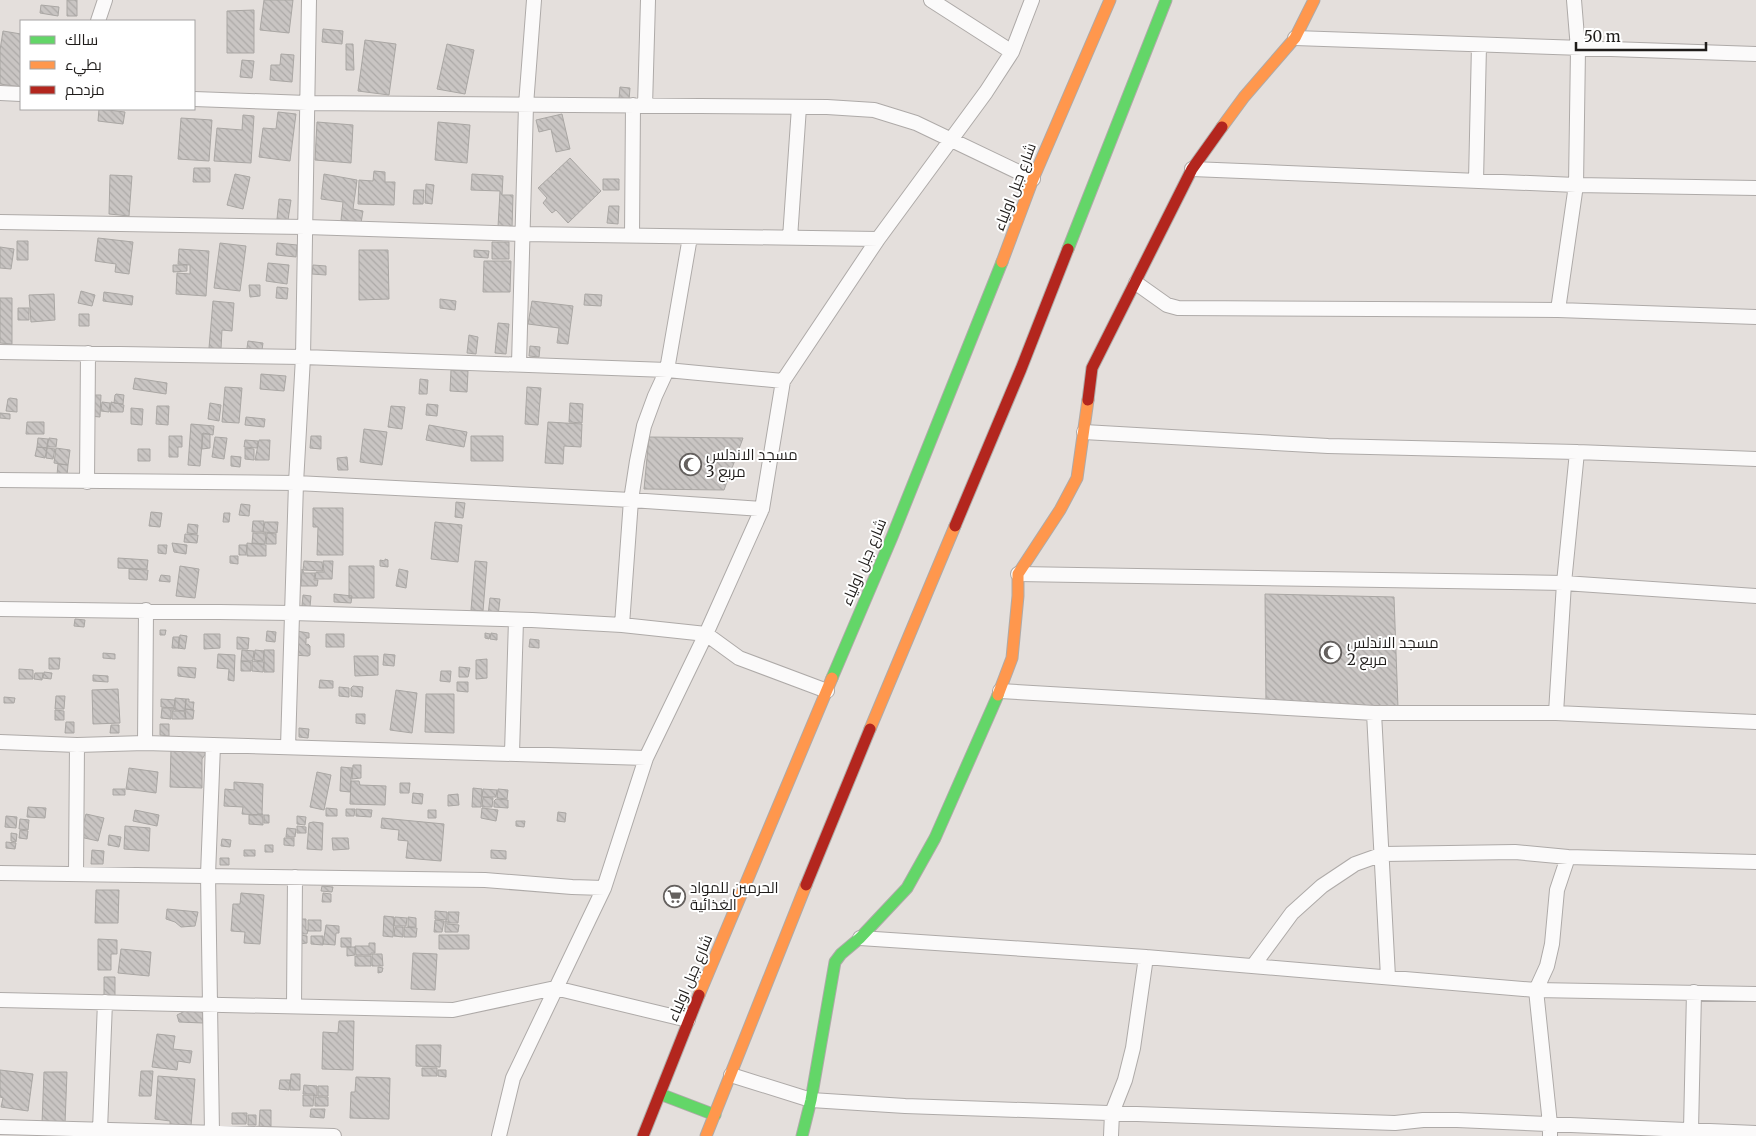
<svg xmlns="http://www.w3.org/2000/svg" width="1756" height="1136" font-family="Merriweather,Cairo,serif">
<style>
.building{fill:url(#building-back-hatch);stroke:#aaa7a4}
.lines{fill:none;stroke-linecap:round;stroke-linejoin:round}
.street-casing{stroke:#aeaaa8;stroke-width:16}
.fast-casing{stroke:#aeaaa8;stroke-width:13}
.slow-casing{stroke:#aeaaa8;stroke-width:13}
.jam-casing{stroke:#aeaaa8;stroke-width:13}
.street{stroke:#fbfafa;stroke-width:14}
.fast{stroke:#63d668;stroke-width:11}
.slow{stroke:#ff974d;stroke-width:11}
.jam{stroke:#b3261e;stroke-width:11}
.labels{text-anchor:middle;stroke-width:4;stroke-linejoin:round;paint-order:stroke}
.street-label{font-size:15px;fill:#1f1c1a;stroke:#fff}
.poi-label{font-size:15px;fill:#1f1c1a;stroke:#fff;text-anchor:start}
</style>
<defs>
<pattern id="building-back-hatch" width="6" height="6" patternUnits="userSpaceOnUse" patternTransform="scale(1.25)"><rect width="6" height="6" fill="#c9c5c3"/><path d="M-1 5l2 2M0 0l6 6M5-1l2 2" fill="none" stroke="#aca9a7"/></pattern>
</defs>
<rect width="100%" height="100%" fill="#e4dfdc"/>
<path class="building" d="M67 0H77V16H67Z
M264 0H293L289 33 260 30Z
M41 5 59 7 58 16 40 13Z
M254 10V53H227V11Z
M323 29 343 31 342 44 322 42Z
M3 31 21 34V87L0 84V50Z
M365 40 396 44 389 95 358 91Z
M346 44H353L354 70H346Z
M447 44 474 50 465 94 437 89Z
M281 54 294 55 292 82 270 80 271 65H280Z
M242 60 254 61 252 78 240 77Z
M620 87 630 88 629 100 619 99Z
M99 109 125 112 123 124 98 121Z
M278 112 296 114 290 161 259 157 263 128 276 129Z
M562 114 570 149 556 152 551 129 539 132 536 120Z
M243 115 254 116 251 163 214 161 217 128 242 130Z
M181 118 212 120 209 161 178 159Z
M317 122 353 125 351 163 315 160Z
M438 122 470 125 467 163 435 160Z
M570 158 601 191 568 223 556 210 552 213 543 203 547 198 538 188Z
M194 168H210V182H193Z
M374 171 385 172V182H395L394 205 358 204 359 180 373 181Z
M235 174 250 177 243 209 227 205Z
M324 174 357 180 353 209 363 211 361 223 341 220 343 202 321 199Z
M472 174 503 176 502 195H513L512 228 498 227 500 191 471 190Z
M110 175 132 176 129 216 109 214Z
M603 179H619V190H603Z
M426 184 434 185 432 204 425 203Z
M414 190H424L423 204H413Z
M279 199 291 200 288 220 277 219Z
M609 206H619L618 224 607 223Z
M98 238 133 242 129 274 115 272 116 264 95 261Z
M17 241H28V260H17Z
M492 242H509V259H492Z
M220 243 246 246 240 291 214 288Z
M277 243 297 245 296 257 276 255Z
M0 247 14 249 11 269 0 268Z
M179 249 209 251 206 296 176 294 177 273 190 274V265L178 264Z
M359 250H388L389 299 359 300Z
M474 250 489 251 488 258 474 257Z
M484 261H511L510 292H483Z
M268 263 289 265 287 284 266 281Z
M173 265H187V271L173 272Z
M313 265 326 266V275L312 274Z
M249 285H260V296L250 297Z
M277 287 288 288 287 299 276 298Z
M81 291 95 295 92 306 78 303Z
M104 292 133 296 132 305 103 301Z
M54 294 55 320 31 322 29 295Z
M585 294 602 295 601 306 584 305Z
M0 298H12V344L0 343Z
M440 299 456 301 455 310 440 308Z
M213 301 234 303 232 331 222 330 221 349 209 348Z
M532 301 573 306 568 344 557 343 559 328 528 324Z
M18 308H29V320H18Z
M79 314H89V326H79Z
M498 323 509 324 506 354 495 353Z
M469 335 478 337 476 354 467 353Z
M248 341 263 343 261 357 246 355Z
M530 346 540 347 539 357 529 356Z
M451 370 468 371 467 392 450 391Z
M261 374 286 376 284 391 260 389Z
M135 378 167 383 166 394 133 389Z
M420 379 428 380 427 394H419Z
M225 387 242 388 239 423 222 422Z
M527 387 541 388 538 425 525 424Z
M116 394 124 395 123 404 114 403 115 395Z
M91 395H101L100 417 90 416Z
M10 398 17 399V412L6 411 8 399Z
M102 402 110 403 109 412 101 411Z
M111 402 124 405 123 412H110Z
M210 403 221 405 219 421 208 419Z
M570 403 583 404 582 423 569 422Z
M427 404 438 405 437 416 426 415Z
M157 406H169L168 425 156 424Z
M391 406 405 407 402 429 388 427Z
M131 408 143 409 142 425 131 424Z
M0 413 10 414V419L0 418Z
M246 417 265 419 264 427 245 425Z
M27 422H44V434H26Z
M548 422 582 424 581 447 564 446 563 464 545 463Z
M191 424 214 426 213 435 203 433 200 466 188 465Z
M429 425 467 432 464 447 426 440Z
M364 429 387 432 382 465 360 462Z
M202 434H210V448L202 449Z
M169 436H182V447H178V457H169Z
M311 436H321V449L310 448Z
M471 436H503V461H471Z
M215 437 227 438 224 459 212 457Z
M649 437 743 438 724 490 644 489Z
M38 438 48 439 47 448 37 447Z
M49 438 57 439 56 447H47Z
M245 440 258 441 257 448 244 447Z
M259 440H270L269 460H255Z
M37 447 47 448 45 458 35 456Z
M47 448 55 449 53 459 46 458Z
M56 448 70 450 68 465 54 463Z
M245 448 254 449V460L245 459Z
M138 449H150V461H138Z
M231 456 241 457 240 467 231 466Z
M347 457 348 470H338L337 458Z
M58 464 68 465 67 476 57 475Z
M456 502 465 503 463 518 455 517Z
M241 504 250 505 249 516 239 515Z
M313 508H343V555H317L318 527H313Z
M151 512 162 513 160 527 149 526Z
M224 513H230L229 522H223Z
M253 521H264L263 532H252Z
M265 522H278L277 533 263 532Z
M435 522 462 525 458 562 431 559Z
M188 524 198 525 197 534 187 533Z
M253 533H266L265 544 252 543Z
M267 533 276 534V544H266Z
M185 534 198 535 197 543 184 542Z
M172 543 187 545 186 554 174 552Z
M247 543 266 545V556H247Z
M158 545H167L166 554 158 553Z
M239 545H247L246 555H239Z
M230 556H238V564L230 563Z
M118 558 148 560 147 569 118 568Z
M385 559 388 560V567L380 566V560L385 561Z
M304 561 322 562 323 571 303 570Z
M323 561H333L332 579H315L316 572H324Z
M475 561 487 562 483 611 471 610Z
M180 566 199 569 195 598 176 596Z
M349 566H374V598H349Z
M129 569 148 570 147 580 129 579Z
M302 569 304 573H315L314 580H318L317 586H301Z
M399 569 408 571 406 588 396 586Z
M161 575 170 576V582L159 581Z
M334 594 352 596 351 603 334 602Z
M1265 594 1394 597 1398 708 1266 706Z
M303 595 311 596 310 607 302 606Z
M490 598 500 599 498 616 488 615Z
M75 619 85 620 84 627 74 626Z
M160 630H166L165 635H160Z
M267 631 276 632 275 642 266 641Z
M296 631 309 633V638H306V645L308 644 310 646V655L308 656 293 655Z
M485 633 490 634 489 639 485 638Z
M491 633 497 634V640L490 639Z
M204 634H220V648L204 649Z
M326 634H344V647H326Z
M180 635 187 636 185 649 178 648Z
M173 637H179V648H172Z
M237 637 249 638 248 649H237Z
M530 639 539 640V648L529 647Z
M242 650 254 651 253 660 251 661H241Z
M255 650 264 651 263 661 254 660Z
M264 650H274V672H264Z
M103 653 115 654V659L103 658Z
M218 654 235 655 234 681 228 680 229 669 217 668Z
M384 654 395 655 394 666 383 665Z
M354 656H378V675L355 676Z
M49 658H60L59 669H49Z
M487 659V678L476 679V660Z
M241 661 251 662V671H241Z
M252 661 264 662 263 672 252 671Z
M178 667 196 668 195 678 178 676Z
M459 667 470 668 468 677H459Z
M19 669 33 670V679H19Z
M441 671H451L450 682 440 681Z
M44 672 52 673 51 679 43 678Z
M35 673H43L42 680 34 679Z
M93 675 108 676V682L93 681Z
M320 680 333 681V688H319Z
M457 682H468V692L457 691Z
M353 686 363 687 362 697 351 696V688Z
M339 687 349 688V697L339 696Z
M118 689 120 723 93 724 92 690Z
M396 690 417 693 412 733 390 730Z
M426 694H454V733L425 732Z
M56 696H65L64 709H55Z
M4 697 15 698 14 703H4Z
M175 698 186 699 185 711 175 710Z
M161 699 175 700 174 708 161 707Z
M186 699H189V702H194L193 710 185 709Z
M162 708H175L174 710H171V719L161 718Z
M185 709 194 710 193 719H186Z
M55 710 64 711V720H55Z
M172 711H184L186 719H172Z
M356 714H365V724L356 723Z
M66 722H74V733H65Z
M160 724H169V736L160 735Z
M111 725H119V733H110Z
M299 728 309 729 308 738 299 737Z
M171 749 208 750 202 759V788L170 787Z
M353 765H361V778L352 779Z
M341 767 352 768 350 792 340 791Z
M129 768 158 772 156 793 126 789Z
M317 772 331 775 324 810 310 807Z
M351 781H359L360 785 386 786 385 805 350 804Z
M234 782 263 784 262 815 242 814 243 807 224 806 225 789 234 790Z
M400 783H410L409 793H400Z
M473 788 482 789 481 807H472Z
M113 789H125V795H113Z
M483 789 497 790 496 797H482Z
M498 789 508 790 507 799 497 798Z
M413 793 423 794 422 804 412 803Z
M458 794 459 805 448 806V795Z
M483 797 493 798 492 807H482Z
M496 799 508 800V808L494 807V801Z
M28 807 46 808 45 818 27 817Z
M326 808 337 809V816H326Z
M482 808 498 810 496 821 481 818Z
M346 809H355L354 816H346Z
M356 809 372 810 371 817 356 816Z
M135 810 159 815 157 826 133 821Z
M428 810H436V818H428Z
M558 812 566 813 565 822 557 821Z
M86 814 104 818 98 841 80 837Z
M257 814H263V825L249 824V815H257Z
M264 815H269V823H264Z
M6 816 17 817 16 828 5 827Z
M297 816 306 817 305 825 297 824Z
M382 818 444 824 441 861 406 858 408 841 398 840 399 830 381 828Z
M20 819 29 820 28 830 19 829Z
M516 821H525L524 827 516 826Z
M313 822 323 823 322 850 307 849 309 823Z
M125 826 150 828 149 851 124 849Z
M297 826 306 827V833H297Z
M287 828 296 829 295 837H286Z
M20 830 28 831 27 839 19 838Z
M11 833 17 834 16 842 11 841Z
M109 835 121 837 119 847 108 845Z
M284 838H294V846L284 845Z
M332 838H348L349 849 333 850Z
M222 839 231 840 230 847 221 846Z
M6 842 16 843 15 849 6 848Z
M265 845H273V852H265Z
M92 850 104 851 103 864H91Z
M244 850H255V856H244Z
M491 850 506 851V859L491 858Z
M220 858H229V865H220Z
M322 886 333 887 332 892 321 891Z
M96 890H119L118 923H95Z
M241 893 264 895 260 944 244 943 245 932 231 931 233 904H240Z
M323 893 331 894V902H322Z
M167 909 198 912 195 926 181 927 175 922 166 919Z
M435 911 447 912V920L435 919Z
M448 912H459L458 923H448Z
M384 916 394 917 393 937 383 936Z
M395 917 407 918 406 926H394Z
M408 917 416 918V927H408Z
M300 919H306V930H308L307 934H299Z
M308 920H321V931H308Z
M435 920 444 921 442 932H434Z
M445 921H447V924L459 925 458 932H445Z
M326 925 339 926V933H336L335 945 323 944Z
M395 927H403V937L394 936Z
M404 927 417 928 416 937H404Z
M300 935 307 936V943L299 944Z
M439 935H469V949H439Z
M311 936H323V945L311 944Z
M341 938H351V947H341Z
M98 939 117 940V954H111V970H98Z
M369 943H375V953H371V955H356L355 946H369Z
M347 947H355V955L347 956Z
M121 949 151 952 149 976 118 973Z
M413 953 437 954 435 990 411 989Z
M372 954H382L383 966H372Z
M355 956H371V966H355Z
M378 967 383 968 382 972 378 973Z
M104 977H115V996H104Z
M189 1009 203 1011V1023L179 1022 177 1015Z
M339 1021H354L353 1070 322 1069 323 1032 338 1033Z
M157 1034 175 1036 173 1049 192 1051 190 1063 178 1061 177 1070 152 1067Z
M416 1045H441L440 1067 416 1066Z
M422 1068H437V1076H422Z
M0 1070 33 1074 28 1111 1 1107 3 1098 0 1097Z
M438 1070H446V1077L438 1076Z
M141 1071H153L151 1096H139Z
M44 1072H67L65 1124 42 1123Z
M291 1074H300V1090H290Z
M158 1076 195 1079 191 1126 170 1124V1121L155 1119Z
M356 1077 390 1078 389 1119 350 1118 351 1092H355Z
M280 1080H290L289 1090 279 1089Z
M304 1085 317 1086V1096H314V1094H303Z
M318 1086H328V1096H318Z
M303 1095H314L313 1106H303Z
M315 1097H328V1106H315Z
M311 1109H325L324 1118 310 1117Z
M260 1110H271V1129L259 1128Z
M232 1113H247L246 1124H232Z
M248 1115H256V1125H248Z"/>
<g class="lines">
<defs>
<path id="street" d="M931 0 1012 52
M98 21 105 0
M1295 38 1756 54
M0 93 21 94
M194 99 307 103 827 107 874 110 916 123 1033 179
M645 106 648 0
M1192 169 1576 185 1756 188
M1476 181 1479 45
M0 222 306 227 523 234 878 239
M632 236 633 105
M790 238 799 107
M1136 283 1167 305 1178 308 1558 310 1756 317
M1558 310 1576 185 1578 49 1574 0
M0 352 303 357 667 370 783 381
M519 364 526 105 534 0
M1084 432 1328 446 1577 452 1756 459
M0 480 296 483 631 500 762 509
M87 482 88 353
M1018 574 1564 583 1756 596
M0 609 292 613 532 620 622 625 706 634 739 658 827 691
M622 625 631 500 637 461 644 426 655 396 667 370 690 237
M1000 691 1374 713H1556L1756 722
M1374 713 1388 977
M1556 713 1564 583 1577 452
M0 742 77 745 145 743 646 758
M145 743 146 610
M288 747 296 483 303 357 309 0
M512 753 516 620
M0 873 485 880 572 887 604 888
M76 874 77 745
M860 938 1146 957 1536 990 1756 994
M1253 966 1292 913 1322 886 1355 864 1383 854 1515 852 1568 857 1756 862
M0 1000 453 1010 555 988 688 1020
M294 1006 295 877
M731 1075 811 1100 905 1106 1395 1123 1423 1120H1457L1756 1133
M0 1127 334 1136
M100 1130 105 1002
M1691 1130 1694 992
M212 1133 208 875 213 745
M499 1136 513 1078 604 888 646 758 706 634 762 509 783 381 878 239 986 92 1012 52 1032 0
M1111 1136 1112 1113 1125 1080 1133 1048 1146 957
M1550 1136V1124L1536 990 1547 966 1552 944 1557 890 1568 857"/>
<path id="fast" d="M1068 249 1166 0
M832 678 892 537 1002 262
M660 1094 715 1115
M802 1136 811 1100 835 962 841 954 860 938 907 888 935 838 998 695"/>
<path id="slow" d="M1222 127 1244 97 1295 38 1314 0
M1002 262 1033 179 1110 0
M998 695 1012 658 1018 596V574L1060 510 1077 478 1088 400
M870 729 955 526
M699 995 832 678
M706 1136 806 885"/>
<path id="jam" d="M1088 400 1092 368 1192 169 1222 127
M955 526 1021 369 1068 249
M806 885 870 729
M643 1136 699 995"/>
</defs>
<use href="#street" class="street-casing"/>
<use href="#fast" class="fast-casing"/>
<use href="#slow" class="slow-casing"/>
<use href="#jam" class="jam-casing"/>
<use href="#street" class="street"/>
<use href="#fast" class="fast"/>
<use href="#slow" class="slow"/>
<use href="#jam" class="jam"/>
</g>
<defs>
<symbol id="mosque-ring" viewBox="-11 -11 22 22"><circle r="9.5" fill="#fff" stroke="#64605e" stroke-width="1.5"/><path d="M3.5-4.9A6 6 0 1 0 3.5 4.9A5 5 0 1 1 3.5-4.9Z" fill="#64605e"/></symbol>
<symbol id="supermarket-ring" viewBox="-11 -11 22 22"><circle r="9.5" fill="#fff" stroke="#64605e" stroke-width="1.5"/><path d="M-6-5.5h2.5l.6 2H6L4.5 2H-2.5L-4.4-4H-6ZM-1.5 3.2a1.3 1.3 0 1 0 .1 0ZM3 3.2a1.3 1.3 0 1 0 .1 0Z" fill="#64605e"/></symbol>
</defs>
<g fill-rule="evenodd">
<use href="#mosque-ring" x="678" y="452" width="25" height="25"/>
<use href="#mosque-ring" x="1318" y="640" width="25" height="25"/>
<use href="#supermarket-ring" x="662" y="884" width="25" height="25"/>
</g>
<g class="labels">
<g class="street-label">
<text transform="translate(1015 187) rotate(-69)" y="5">شارع جبل اولياء</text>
<text transform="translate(864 562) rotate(-67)" y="5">شارع جبل اولياء</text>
<text transform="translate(690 978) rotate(-67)" y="5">شارع جبل اولياء</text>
</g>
<g class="poi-label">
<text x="706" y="460">مسجد الاندلس<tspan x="706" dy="17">مربع 3</tspan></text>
<text x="1347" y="648">مسجد الاندلس<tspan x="1347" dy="17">مربع 2</tspan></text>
<text x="690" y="893">الحرمين للمواد<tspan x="690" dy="17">الغذائية</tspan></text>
</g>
</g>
<rect x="20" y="20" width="175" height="90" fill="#ffffff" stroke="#a5a4a3"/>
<rect x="30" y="36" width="25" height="8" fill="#63d668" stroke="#a5a4a3"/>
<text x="65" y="45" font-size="15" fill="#1f1c1a">سالك</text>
<rect x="30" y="61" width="25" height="8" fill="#ff974d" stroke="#a5a4a3"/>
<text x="65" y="70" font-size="15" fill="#1f1c1a">بطيء</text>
<rect x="30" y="86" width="25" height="8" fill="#b3261e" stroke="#a5a4a3"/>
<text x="65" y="95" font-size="15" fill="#1f1c1a">مزدحم</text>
<path d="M1576 42v8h130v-8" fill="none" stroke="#1f1c1a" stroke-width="2.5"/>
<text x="1584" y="42" font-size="15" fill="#1f1c1a" stroke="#ffffff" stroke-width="4" paint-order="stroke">50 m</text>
</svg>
